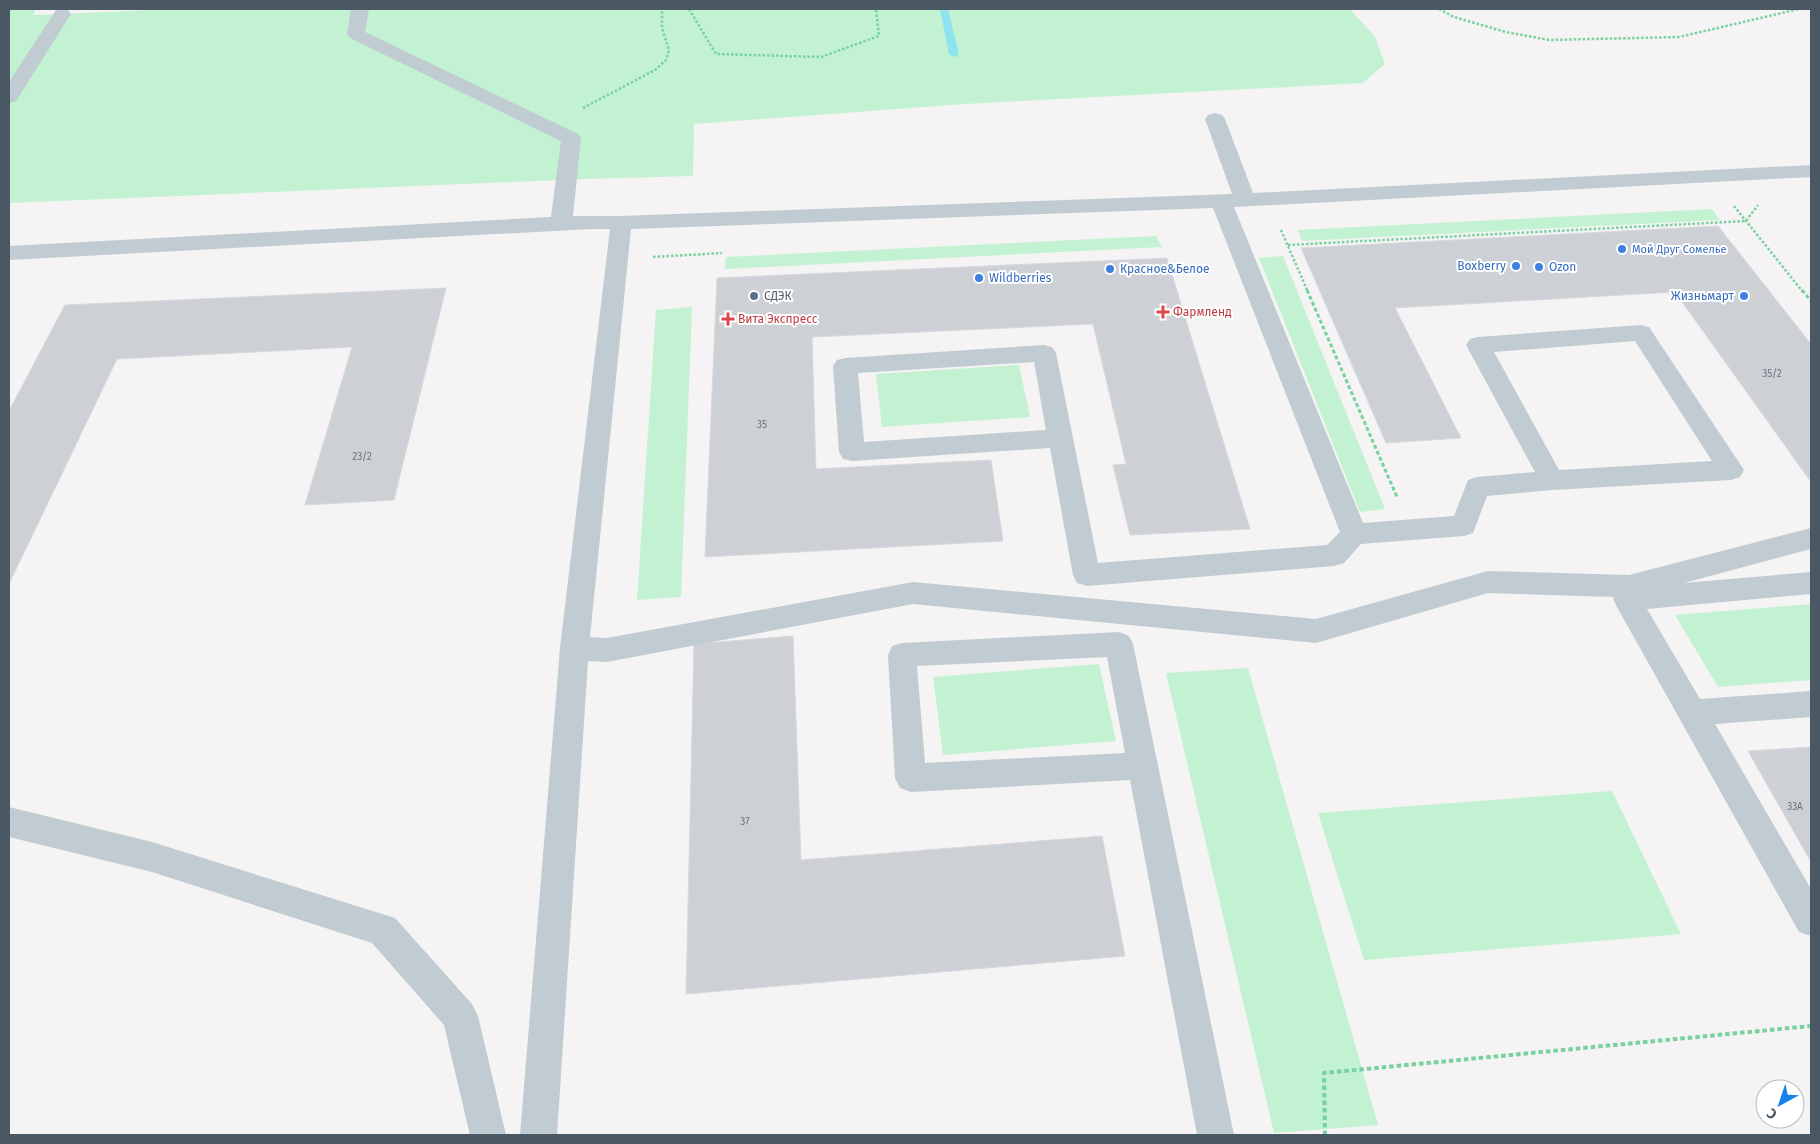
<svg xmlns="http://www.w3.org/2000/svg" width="1820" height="1144" font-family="'Fira Sans',sans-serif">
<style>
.green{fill:#c2f2d1}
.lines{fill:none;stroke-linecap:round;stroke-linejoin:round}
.stream{fill:#8ee3f0;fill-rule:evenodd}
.building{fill:#cdd0d5;stroke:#d7d9de}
.path-far2{stroke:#78d29f;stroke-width:2.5;stroke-dasharray:2.5 2;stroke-linecap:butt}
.path-far1{stroke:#78d29f;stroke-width:3;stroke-dasharray:4 2.5;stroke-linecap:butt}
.path{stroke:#78d29f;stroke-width:4;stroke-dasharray:4.5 3;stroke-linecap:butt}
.minor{fill:#c1cbd2;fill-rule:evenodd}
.shop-dot{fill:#3f7fe0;stroke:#fff;stroke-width:2}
.service-dot{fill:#5c6f8a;stroke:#fff;stroke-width:2}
.health-dot{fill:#e0444e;stroke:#fff;stroke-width:2}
.labels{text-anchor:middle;stroke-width:4;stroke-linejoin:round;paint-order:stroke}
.number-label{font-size:10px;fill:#6a767f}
.far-shop-label{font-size:11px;fill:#366cbe;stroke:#fff;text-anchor:start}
.shop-label{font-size:12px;fill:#366cbe;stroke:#fff;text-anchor:start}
.service-label{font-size:12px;fill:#4e5e75;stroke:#fff;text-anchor:start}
.health-label{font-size:12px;fill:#be3a42;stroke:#fff;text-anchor:start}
</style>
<rect width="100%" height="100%" fill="#f5f3f3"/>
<path class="green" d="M9 9H36L33 15 180 9H1350L1375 37 1385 64 1363 83 965 104 694 124 693 176 584 179 9 203Z
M1712 209 1720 220 1302 241 1298 230Z
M1156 236 1162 247 725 269 726 257Z
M1283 256 1385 509 1360 512 1259 258Z
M692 307 681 597 637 600 656 310Z
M1019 365 1030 417 882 427 876 374Z
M1811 604V680L1718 687 1675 615Z
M1099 664 1116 741 943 755 933 677Z
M1248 668 1378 1125 1274 1133 1166 673Z
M1612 791 1681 934 1364 960 1318 813Z"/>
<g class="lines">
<path class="stream" d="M940 9H948L959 54 957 56 954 57 949 54Z"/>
</g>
<path class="building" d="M1718 226 1811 344V482L1675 292 1395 308 1461 438 1386 443 1301 248Z
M1167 258 1250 529 1130 535 1113 465 1126 464 1093 324 812 337 816 469 991 460 1003 541 705 557 717 278Z
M446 288 394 500 305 505 352 347 117 359 9 584V411L65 305Z
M793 636 801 860 1102 836 1125 956 686 994 694 644Z
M1811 747V862L1748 751Z"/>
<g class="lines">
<path class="path-far2" d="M689 9 716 54 821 57 879 36 876 9
M1439 9 1454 17 1506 32 1549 40 1679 37 1799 9
M583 108 655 70 666 60 669 50 662 28V9
M1734 206 1803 292
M1281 230 1308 292
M1288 245 1746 221 1758 205
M653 257 722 253"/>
<path class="path-far1" d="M1307 290 1397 497
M1802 290 1811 301"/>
<path class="path" d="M1325 1135 1324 1073 1811 1026"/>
<path class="minor" d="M62 9 68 10 71 14 16 101 9 103V82L56 10Z
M351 9H369L365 32 578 134 581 138 573 216H621L1232 194 1205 119 1208 115 1215 113 1222 115 1225 119 1253 193 1811 165V177L1234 207 1363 523 1454 516 1468 480 1477 477 1535 472 1466 345 1470 339 1478 337 1641 325 1649 327 1744 470 1740 477 1731 480 1552 490 1487 496 1473 533 1464 536 1361 544 1344 563 1334 566 1087 586 1077 583 1073 575 1050 448 852 461 843 459 839 452 833 366 837 360 845 358 1044 345 1052 347 1056 353 1098 563 1327 545 1340 532 1213 208 631 229 590 637 607 638 913 582 1316 619 1488 571 1629 575 1811 528V549L1684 583 1811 572V594L1647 609 1700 699 1811 691V717L1715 724 1811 889V936L1799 932 1617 607 1613 599 1614 597 1488 593 1316 643 913 604 607 662 588 661 557 1135H520L560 648 610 229H592L9 260V246L551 217 561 141 350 38 347 34ZM1635 341 1712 461 1559 470 1494 352ZM1034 362 1046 430 864 442 858 373Z
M1119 632 1129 636 1133 644 1234 1135H1197L1130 780 911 792 900 788 895 778 888 655 892 646 902 643ZM1107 657 1125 753 925 763 917 666Z
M9 807 152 842 395 918 472 1004 478 1016 506 1135H470L444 1025 372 943 152 872 9 837Z"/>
</g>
<g class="shop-dot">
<circle cx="1622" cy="249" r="5"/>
<circle cx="1516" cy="266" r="5"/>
<circle cx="1539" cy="267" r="5"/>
<circle cx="1110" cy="269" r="5"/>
<circle cx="979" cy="278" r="5"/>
<circle cx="1744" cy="296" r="5"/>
</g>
<circle class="service-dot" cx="754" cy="296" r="5"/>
<g class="health-dot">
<path d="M1160.5 304.5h5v5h5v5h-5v5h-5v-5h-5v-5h5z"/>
<path d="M725.5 311.5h5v5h5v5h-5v5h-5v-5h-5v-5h5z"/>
</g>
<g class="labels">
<g class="number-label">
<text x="1772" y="377">35/2</text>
<text x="762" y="428">35</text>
<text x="362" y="460">23/2</text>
<text x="1795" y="810">33А</text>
<text x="745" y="825">37</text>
</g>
<g class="far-shop-label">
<text x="1632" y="253">Мой Друг Сомелье</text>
</g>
<g class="shop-label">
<text x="1506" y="270" text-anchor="end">Boxberry</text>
<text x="1549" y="271">Ozon</text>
<text x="1120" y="273">Красное&amp;Белое</text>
<text x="989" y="282">Wildberries</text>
<text x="1734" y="300" text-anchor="end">Жизньмарт</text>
</g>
<g class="service-label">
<text x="764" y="300">СДЭК</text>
</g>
<g class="health-label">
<text x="1173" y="316">Фармленд</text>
<text x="738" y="323">Вита Экспресс</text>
</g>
</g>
<rect width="1820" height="1144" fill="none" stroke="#495862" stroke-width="20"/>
<g transform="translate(1780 1104) rotate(220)"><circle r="24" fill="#ffffff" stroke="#b6bcc0"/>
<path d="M0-4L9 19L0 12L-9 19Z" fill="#1583ed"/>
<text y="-8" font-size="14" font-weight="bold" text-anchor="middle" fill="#495862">С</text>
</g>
</svg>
